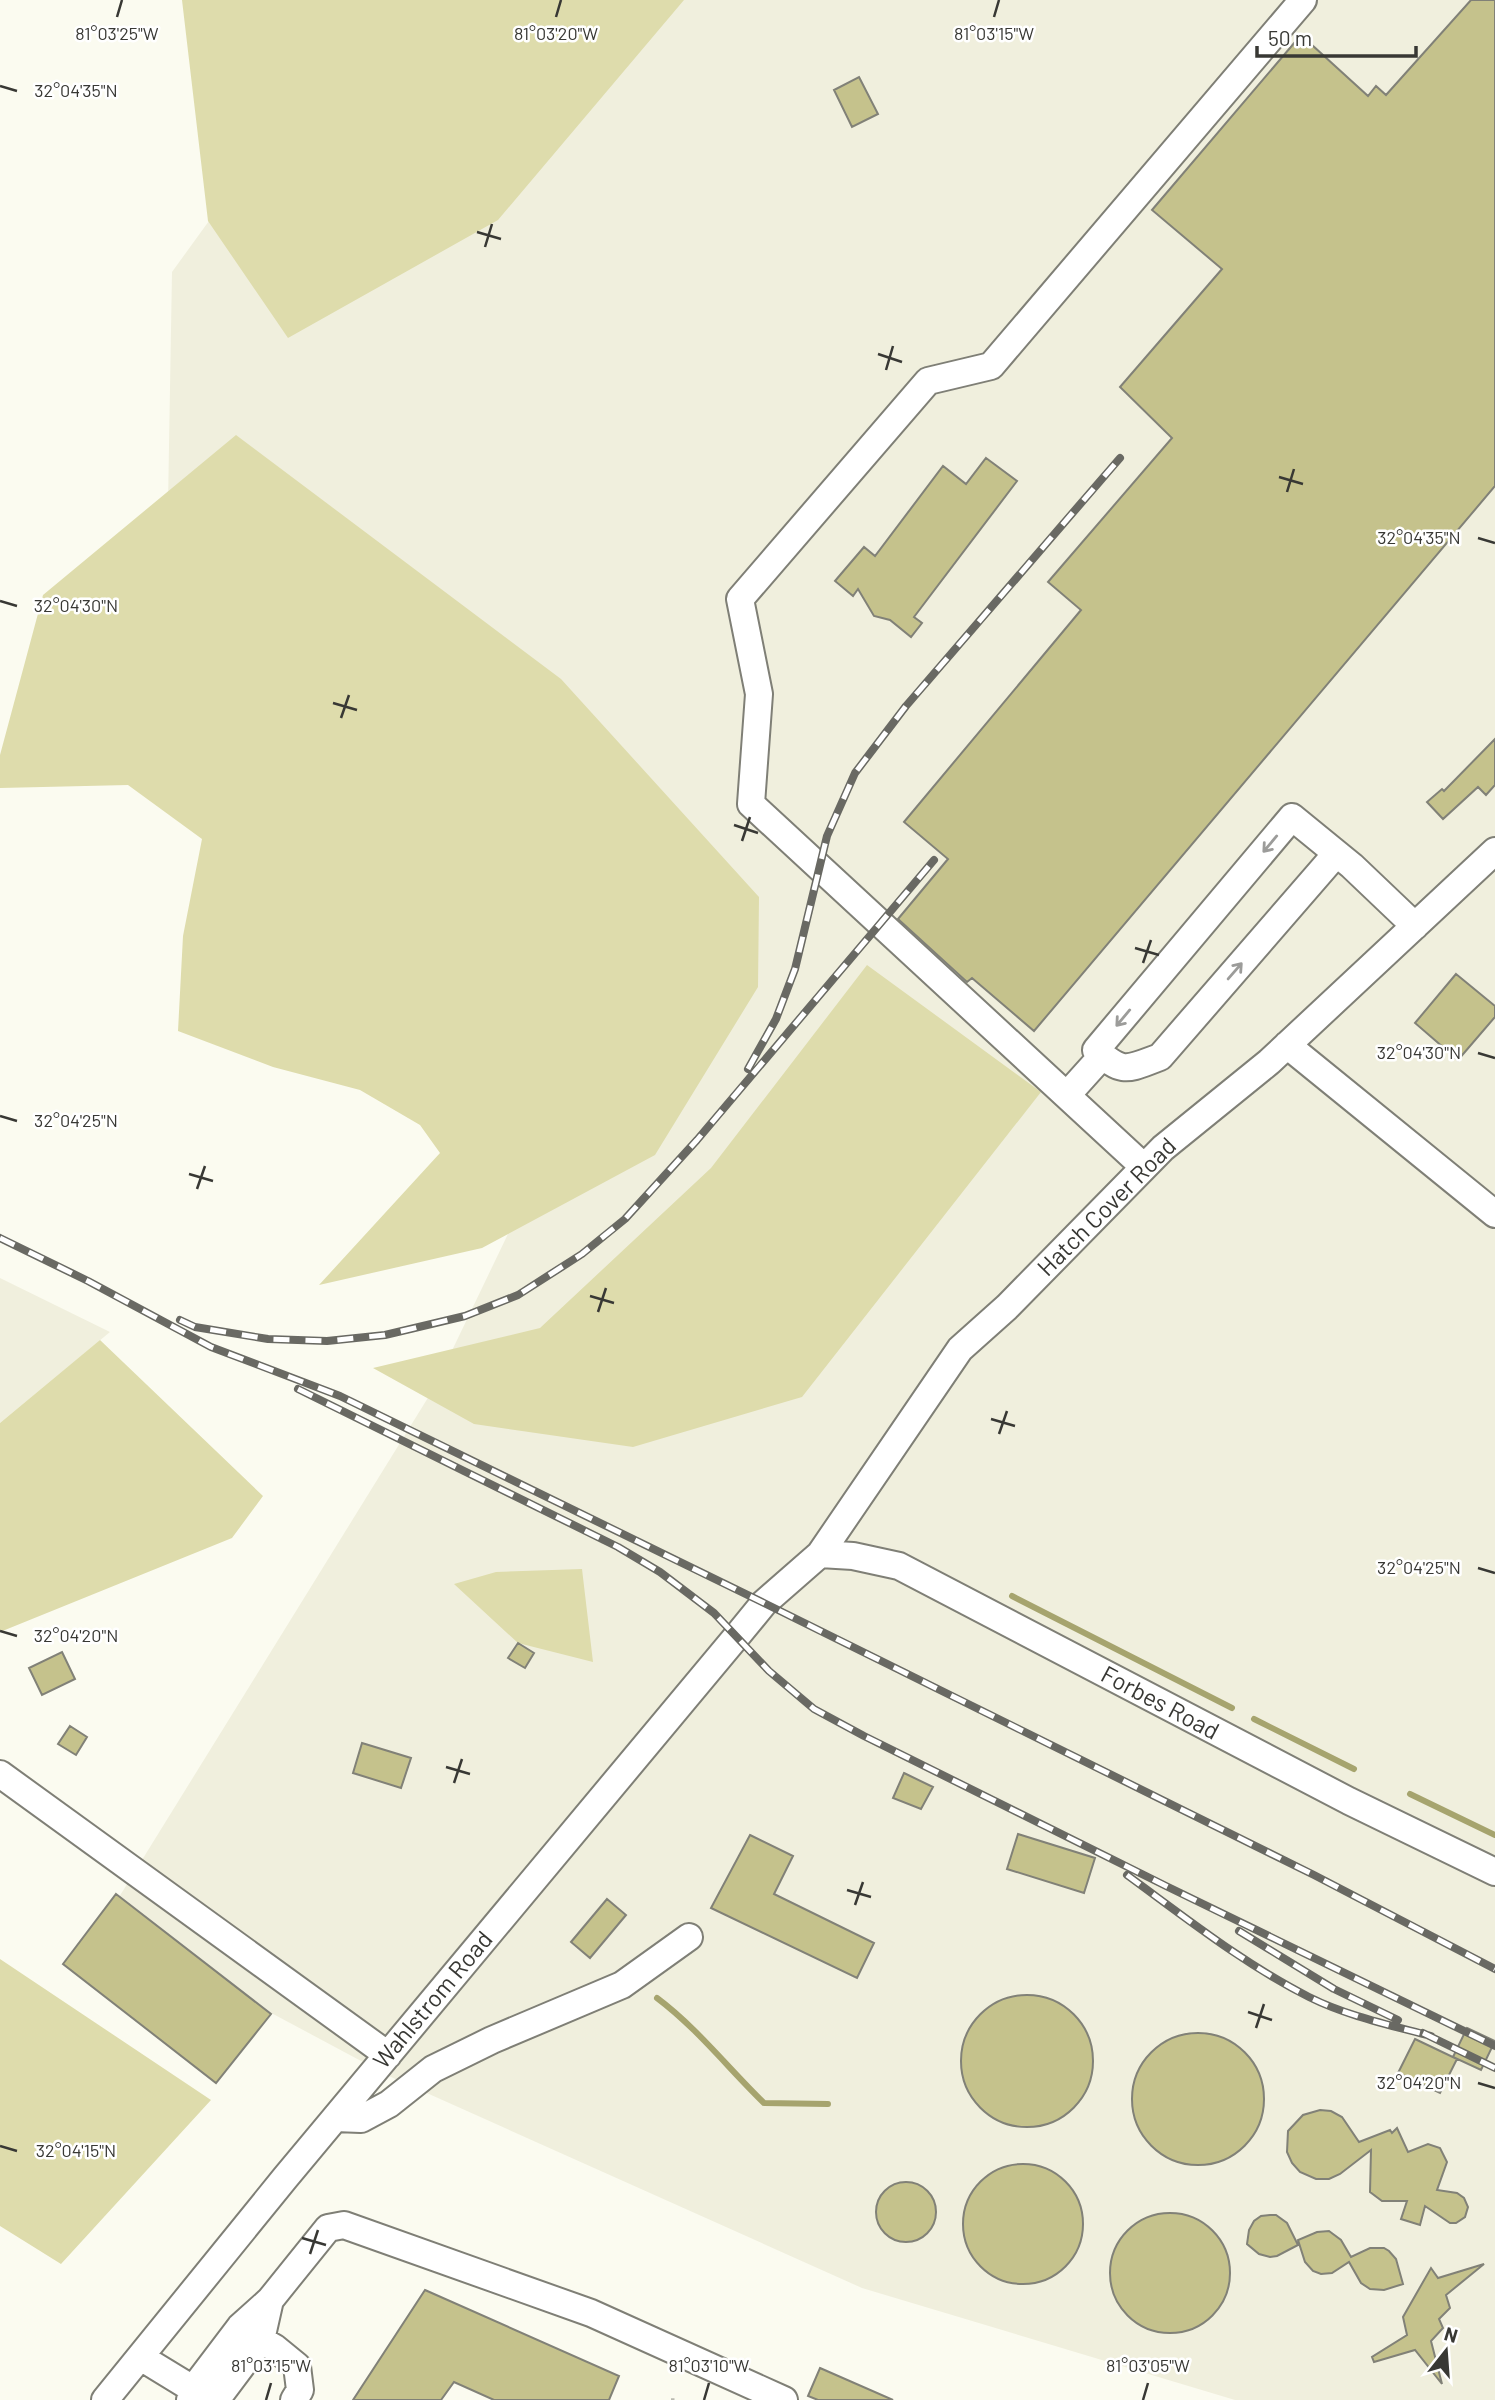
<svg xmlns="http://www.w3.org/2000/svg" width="1495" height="2400" font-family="Barlow,sans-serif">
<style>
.built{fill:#f0efdd}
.green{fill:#dedcac}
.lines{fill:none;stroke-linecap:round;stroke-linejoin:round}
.stream{stroke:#a6a46e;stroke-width:6}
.building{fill:#c5c28c;stroke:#818177;stroke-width:2}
.minor-casing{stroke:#7f7f76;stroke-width:30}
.path{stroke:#babab1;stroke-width:3.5;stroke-dasharray:3.5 3.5;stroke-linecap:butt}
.minor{stroke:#fff;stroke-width:26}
.rail-casing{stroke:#696963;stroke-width:8}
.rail{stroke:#fff;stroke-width:5;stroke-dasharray:16;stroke-linecap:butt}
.oneway{stroke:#9c9c9a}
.ticks{fill:none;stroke:#383834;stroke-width:2.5}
.labels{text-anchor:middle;stroke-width:5;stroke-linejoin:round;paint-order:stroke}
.street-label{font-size:24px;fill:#383834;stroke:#fff}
.ticks-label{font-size:18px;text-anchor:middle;fill:#383834;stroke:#fff;stroke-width:5;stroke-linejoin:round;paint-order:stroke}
</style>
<rect width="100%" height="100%" fill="#fbfbf0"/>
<path class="built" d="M369 0H1495V2400H1235L862 2288 391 2077 103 1923 434 1388 616 1009 168 504 172 272Z
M0 1278 110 1332 0 1423Z"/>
<path class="green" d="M182 0H684L498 220 288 338 208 221Z
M236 435 561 679 759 897 758 987 655 1155 482 1248 319 1285 440 1153 420 1125 360 1090 273 1067 178 1031 183 936 202 839 128 785 0 788V755L43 595Z
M867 965 1041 1092 802 1397 633 1447 474 1424 373 1368 540 1328 711 1168Z
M100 1340 263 1496 232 1538 0 1632V1423Z
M582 1569 593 1662 518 1643 454 1584 496 1572Z
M0 1959 211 2100 61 2264 0 2226Z"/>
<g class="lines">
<path class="stream" d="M1012 1596 1232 1708
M1254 1719 1354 1769
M1410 1794 1495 1835
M657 1998C697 2028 728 2068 764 2103L828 2104"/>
</g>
<path class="building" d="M1471 0H1495V486L1034 1031 972 978 967 982 898 919 948 859 904 822 1081 610 1048 582 1172 438 1120 387 1222 269 1152 210 1301 35 1368 96 1376 86 1386 95Z
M859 77 878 114 852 127 834 90Z
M986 458 1017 481 914 617 922 623 911 637 890 620 874 616 858 589 853 596 835 581 864 547 875 556 943 466 966 484Z
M1495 739V785L1486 795 1478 787 1443 819 1427 802 1442 789 1444 791Z
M1456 974 1495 1006V1017L1458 1060 1415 1023Z
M518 1643 534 1653 525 1668 508 1658Z
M62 1652 75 1679 42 1695 29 1668Z
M70 1726 87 1737 76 1755 58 1744Z
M362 1743 411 1758 401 1788 353 1773Z
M904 1773 933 1787 921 1809 893 1798Z
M1018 1834 1095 1858 1084 1893 1007 1869Z
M750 1835 793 1856 774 1894 874 1943 857 1978 711 1908Z
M116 1894 271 2014 216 2083 63 1964Z
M607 1899 626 1915 590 1958 571 1942Z
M961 2061a66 66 0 1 1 132 0a66 66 0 1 1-132 0Z
M1467 2028 1495 2041 1481 2070 1453 2057Z
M1132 2099a66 66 0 1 1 132 0a66 66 0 1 1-132 0Z
M1415 2039 1457 2059 1440 2093 1398 2073Z
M1320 2110 1331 2111 1342 2117 1359 2142 1390 2130 1392 2133 1397 2128 1408 2152 1428 2144 1440 2148 1447 2162 1437 2190 1457 2193 1464 2198 1468 2207 1465 2217 1456 2223H1450L1425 2206 1420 2225 1401 2219 1407 2201H1382L1370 2192 1371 2150 1340 2174 1329 2179H1316L1300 2172 1292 2163 1287 2152 1288 2131 1303 2115Z
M963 2224a60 60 0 1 1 120 0a60 60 0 1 1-120 0Z
M876 2212a30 30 0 1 1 60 0a30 30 0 1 1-60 0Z
M1110 2273a60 60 0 1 1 120 0a60 60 0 1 1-120 0Z
M1270 2215H1276L1287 2223 1298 2245 1277 2256 1270 2257 1259 2254 1247 2244 1249 2230 1254 2221 1261 2216Z
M1329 2231 1341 2240 1351 2257 1370 2248H1384L1389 2251 1396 2259 1403 2284 1384 2290 1370 2289 1361 2283 1349 2262 1332 2273 1321 2274 1313 2271 1305 2262 1298 2240 1317 2232Z
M1484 2264 1446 2295 1450 2308 1439 2319 1443 2328 1431 2341 1442 2384 1415 2350 1374 2362 1372 2357 1407 2335 1403 2317 1431 2268 1438 2278Z
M425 2290 619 2376 609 2400H494L454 2382 441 2400H353Z
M820 2368 893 2400H818L808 2396Z"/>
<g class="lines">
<defs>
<path id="minor" d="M1336 854 1160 1057C1127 1069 1124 1075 1096 1050L1292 817 1352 866 1415 926
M1287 1045 1495 1214
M1067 1095 1103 1055
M1144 1167 751 804 759 694 740 599 928 381 991 366 1303 0
M820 1554 853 1556 899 1566 1349 1801 1495 1872
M0 1774 388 2055
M335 2118 361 2119 389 2104 433 2069 492 2040 622 1985 689 1937
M247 2332 275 2348 297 2366 300 2390 294 2400
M142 2358 206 2397
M105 2400 285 2178 737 1636 764 1603 820 1554 960 1349 1007 1307 1163 1148 1269 1062 1495 851
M190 2400 193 2389 240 2327 270 2300 328 2228 344 2225 591 2313 784 2400
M216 2400 261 2340 270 2300"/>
</defs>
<use href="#minor" class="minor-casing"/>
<path class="path" d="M671 2400H677"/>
<use href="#minor" class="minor"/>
<defs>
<path id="rail" d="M748 1069 776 1019 795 969 827 836 855 773 906 706 1120 458
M0 1238 88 1281 211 1347 340 1396 764 1603 1314 1875 1495 1969
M180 1320 195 1327 268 1339 327 1341 385 1335 465 1316 518 1295 582 1254 625 1219 697 1140 934 860
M298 1389 618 1547 660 1572 714 1613 769 1671 814 1709 864 1736 1166 1886 1495 2046
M1127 1875C1186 1918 1244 1964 1309 1997 1347 2016 1390 2025 1431 2036
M1239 1931 1334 1989 1398 2020
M1423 2033 1495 2068"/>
</defs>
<use href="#rail" class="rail-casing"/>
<use href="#rail" class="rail"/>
</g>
<defs><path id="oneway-shaft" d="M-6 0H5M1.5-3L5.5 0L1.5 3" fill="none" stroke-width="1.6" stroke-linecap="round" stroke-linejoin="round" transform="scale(1.75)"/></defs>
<g class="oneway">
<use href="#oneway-shaft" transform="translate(1270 844) rotate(130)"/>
<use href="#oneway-shaft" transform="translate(1235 971) rotate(-49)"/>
<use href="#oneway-shaft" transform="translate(1123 1018) rotate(130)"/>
</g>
<path class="ticks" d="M117 17 122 0M556 17 561 0M994 17 999 0M0 86 17 91M477 232 501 239M485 247 492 224M878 354 902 362M886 370 893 346M1279 477 1303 484M1287 492 1294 469M1478 538 1495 543M0 601 17 606M333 703 357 710M341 718 349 695M734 825 758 833M742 841 750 817M1135 948 1159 955M1143 963 1151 940M1478 1053 1495 1058M0 1116 17 1121M189 1174 213 1181M197 1189 205 1166M590 1296 614 1303M598 1312 606 1288M991 1419 1015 1426M999 1434 1007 1411M1478 1568 1495 1573M0 1631 17 1636M446 1767 470 1774M454 1783 462 1759M847 1890 871 1897M855 1905 863 1882M1248 2012 1272 2020M1256 2028 1264 2004M1478 2083 1495 2088M0 2146 17 2151M302 2238 326 2245M310 2254 318 2230M266 2400 271 2383M704 2400 709 2383M1143 2400 1148 2383"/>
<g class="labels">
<g class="street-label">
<text transform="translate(1107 1207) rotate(-45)" y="8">Hatch Cover Road</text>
<text transform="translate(1160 1703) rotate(28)" y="8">Forbes Road</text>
<text transform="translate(433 2000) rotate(-50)" y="8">Wahlstrom Road</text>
</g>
</g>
<g class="ticks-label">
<text x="117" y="40">81°03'25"W</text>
<text x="556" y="40">81°03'20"W</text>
<text x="994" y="40">81°03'15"W</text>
<text x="76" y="97">32°04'35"N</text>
<text x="1419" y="544">32°04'35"N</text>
<text x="76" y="612">32°04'30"N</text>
<text x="1419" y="1059">32°04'30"N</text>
<text x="76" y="1127">32°04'25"N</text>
<text x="1419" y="1574">32°04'25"N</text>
<text x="76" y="1642">32°04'20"N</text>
<text x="1419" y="2089">32°04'20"N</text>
<text x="76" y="2157">32°04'15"N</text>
<text x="271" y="2372">81°03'15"W</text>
<text x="709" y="2372">81°03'10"W</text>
<text x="1148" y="2372">81°03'05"W</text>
</g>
<g transform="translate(1446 2351) rotate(17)" stroke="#ffffff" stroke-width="5" paint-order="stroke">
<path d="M0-5L12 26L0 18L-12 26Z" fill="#383834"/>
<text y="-10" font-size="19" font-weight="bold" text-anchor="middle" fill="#383834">N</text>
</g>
<path d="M1257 46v10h159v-10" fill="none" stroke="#383834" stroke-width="3.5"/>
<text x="1268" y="46" font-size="21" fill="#383834" stroke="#ffffff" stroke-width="5" paint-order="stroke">50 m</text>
</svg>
